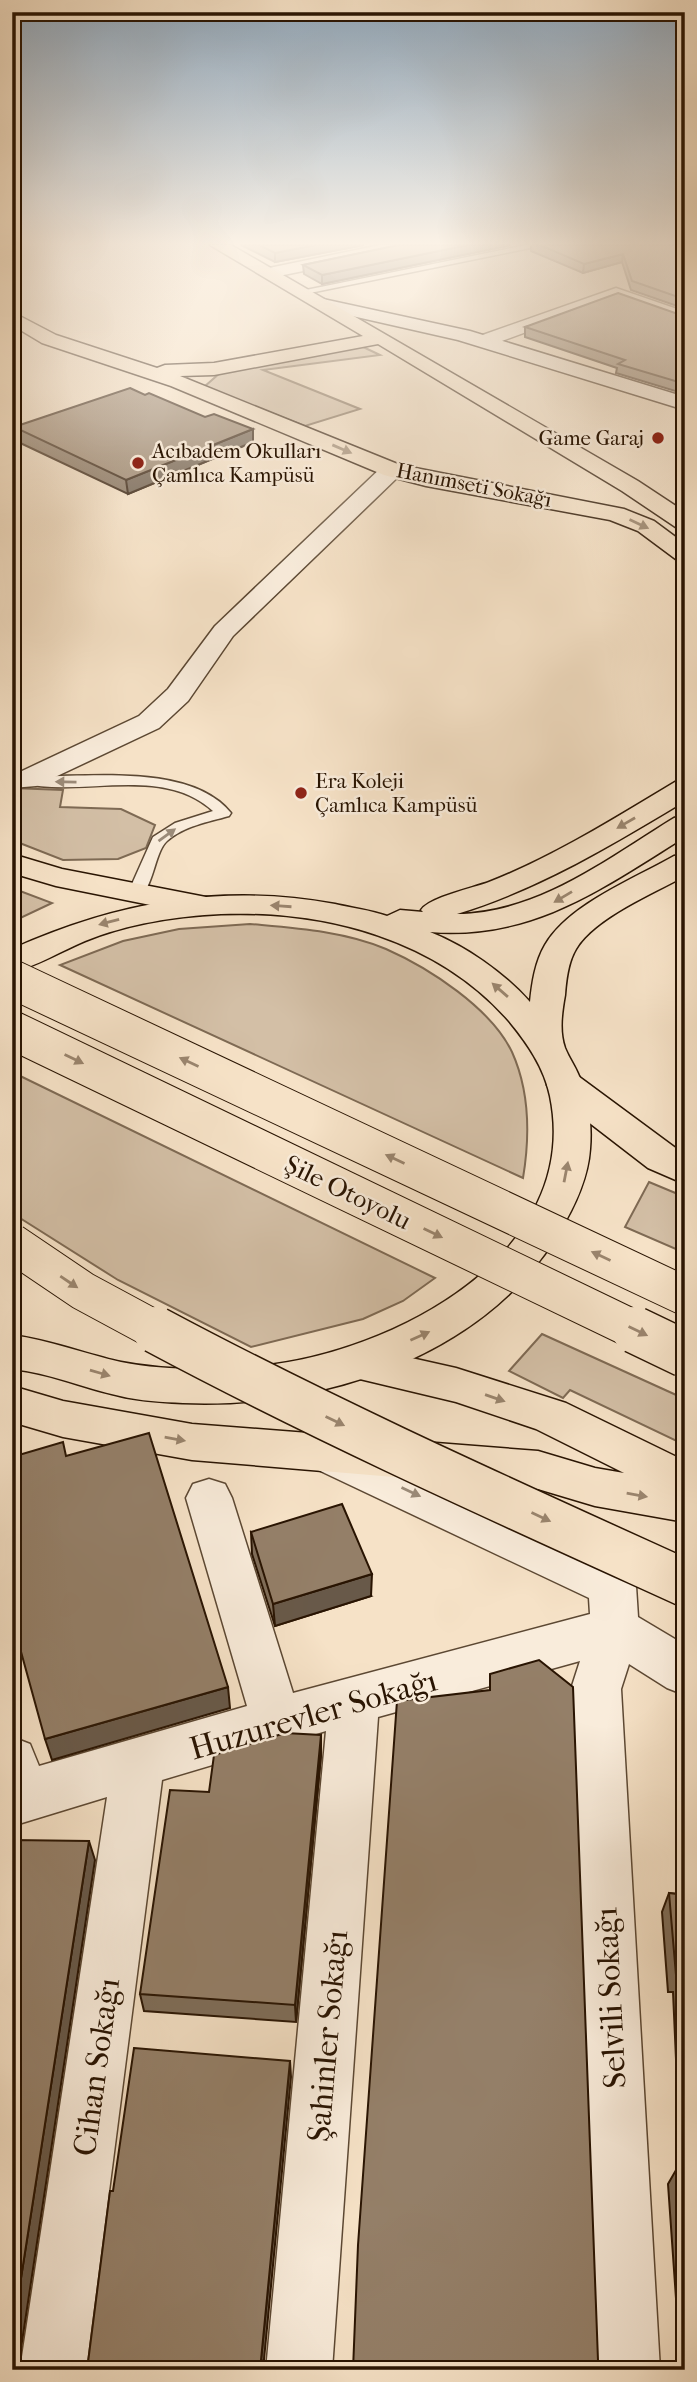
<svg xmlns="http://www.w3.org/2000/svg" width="697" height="2382" font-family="'IM FELL French Canon',serif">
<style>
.green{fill:#d3bfa6;stroke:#7e6a54;stroke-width:2}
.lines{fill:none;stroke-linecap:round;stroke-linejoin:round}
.lane-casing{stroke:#5c4833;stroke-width:3}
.street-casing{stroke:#5c4833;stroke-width:3}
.secondary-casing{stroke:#291402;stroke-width:3}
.primary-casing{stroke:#291402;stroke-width:3}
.highway-casing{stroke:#291402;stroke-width:3}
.lane{fill:#f9ecdb;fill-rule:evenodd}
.street{fill:#f9ecdb;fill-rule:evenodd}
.secondary{fill:#f9ecdb;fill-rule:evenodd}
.primary{fill:#f6e2c7;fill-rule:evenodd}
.highway{fill:#f6e2c7;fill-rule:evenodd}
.highway-bridge-far1-casing{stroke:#291402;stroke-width:40;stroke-linecap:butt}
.highway-bridge-casing{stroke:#291402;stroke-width:49;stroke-linecap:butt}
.highway-bridge-far1{stroke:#f6e2c7;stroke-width:38}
.highway-bridge{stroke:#f6e2c7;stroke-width:46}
.wall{fill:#7f6d59;stroke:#291402;stroke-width:2}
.shaded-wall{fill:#685949;stroke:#291402;stroke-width:2}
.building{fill:#947f68;stroke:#291402;stroke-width:2}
.oneway{fill:#9a856e}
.oneway2{fill:#9b8b79}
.poi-dot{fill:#8f2418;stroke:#f9ecdb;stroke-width:2.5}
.labels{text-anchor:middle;stroke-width:5;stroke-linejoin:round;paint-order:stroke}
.far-poi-label{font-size:21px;fill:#291402;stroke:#f9ecdb;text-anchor:start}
.far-street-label{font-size:21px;fill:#291402;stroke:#f9ecdb}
.street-label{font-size:26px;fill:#291402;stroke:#f9ecdb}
.near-street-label{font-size:32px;fill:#291402;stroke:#f9ecdb}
</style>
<rect width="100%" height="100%" fill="#f6e2c7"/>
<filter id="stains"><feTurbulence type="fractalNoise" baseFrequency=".00286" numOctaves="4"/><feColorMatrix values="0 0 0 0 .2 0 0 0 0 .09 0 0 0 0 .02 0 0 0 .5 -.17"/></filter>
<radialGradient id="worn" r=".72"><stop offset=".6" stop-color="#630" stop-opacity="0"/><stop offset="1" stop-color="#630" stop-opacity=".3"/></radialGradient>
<path class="green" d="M359 345 380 355 263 370 360 409 305 426 204 387 220 373Z
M12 788 63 790 60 807 121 809 155 825 146 848 118 859 63 860 12 840Z
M12 888 52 903 12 922Z
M250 924C294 928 344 931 386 949 429 968 491 1008 512 1052 530 1092 530 1136 523 1178L60 965 123 941 179 929Z
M12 1072 435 1278 403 1301 363 1319 251 1347 118 1280 12 1213Z
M649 1182 685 1197V1253L625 1227Z
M542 1334 685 1399V1445L570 1390 563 1398 509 1371Z"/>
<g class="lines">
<defs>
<path id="lane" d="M526 245H545L300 295 296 292Z
M26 776C85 778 190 762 231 813L229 816C208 822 184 826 167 841 154 852 153 894 136 898L128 893 153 837 175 823 213 811C162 764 82 798 21 783L19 780Z"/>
<path id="street" d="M380 245H414L406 250 269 278 260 273 269 268Z
M616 288 680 310 685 309V321L675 320 616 299 491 345 484 347 475 341 477 337Z
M392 463 400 465 403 470 400 475 233 636 188 701 159 728 36 786 12 788V770L22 771 139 716 168 689 215 626 384 465Z
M328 1435 629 1571 636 1586 638 1617 685 1645V1695L667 1688 629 1664 621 1689 660 2370H594L571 1689 580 1661 378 1717 332 2370H266L326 1731 162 1780 86 2370H20L107 1797 12 1826V1737L30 1744 39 1766 247 1706 186 1498 193 1484 209 1479 225 1484 232 1498 293 1693 590 1614 589 1598 312 1467 306 1454 312 1441Z"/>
<path id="secondary" d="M323 299 470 331 685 397V410L458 340 317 308 314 304Z"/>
<path id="primary" d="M210 245H231L638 481 685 512V530L677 528 622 491 378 344 214 375 180 376 400 465 624 509 654 521 685 544V562L677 560 638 531 610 520 426 486 384 475 171 386 42 343 12 325V312L56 335 157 368 165 365 214 363 363 336Z
M685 779V801C612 845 539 889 457 914 539 913 607 859 674 818L685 815V837C601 889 533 940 430 932 467 947 503 972 530 1002 532 983 535 962 545 945 569 904 634 879 674 856L685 854V876C654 893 594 918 576 949 568 962 566 981 565 995 562 1012 559 1031 565 1048 569 1058 575 1066 579 1076 589 1097 592 1125 590 1149 588 1180 573 1210 557 1236 481 1358 320 1409 183 1403 162 1402 140 1401 120 1396 83 1388 50 1373 12 1369V1335C50 1340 85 1354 121 1362 166 1371 215 1370 260 1366 392 1353 583 1255 550 1096 544 1067 527 1043 509 1021 438 940 327 910 221 914 177 916 127 924 85 941 61 951 38 966 12 972V949C117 902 221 883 335 904 352 908 370 910 387 916L400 910 423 912 421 910C430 897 473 888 489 882 555 856 615 818 675 782Z"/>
<path id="highway" d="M12 854 62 869 211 898 216 905 211 912 200 915 56 886 12 873Z
M565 1073 578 1076 685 1155V1184L648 1168 552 1094 547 1085 552 1076Z
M358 1346 456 1368 566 1403 685 1461V1522L595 1506 538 1489 192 1460 63 1437 12 1422V1386L63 1401 192 1424 538 1451 595 1468 624 1473 536 1429 456 1402 343 1375 337 1363 343 1351Z"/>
</defs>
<use href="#lane" class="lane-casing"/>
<use href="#street" class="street-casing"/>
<use href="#secondary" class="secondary-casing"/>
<use href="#primary" class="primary-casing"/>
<use href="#highway" class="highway-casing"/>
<use href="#lane" class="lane"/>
<use href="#street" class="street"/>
<use href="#secondary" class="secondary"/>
<use href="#primary" class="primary"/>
<use href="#highway" class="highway"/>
<defs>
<path id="highway-bridge-far1" d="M12 979 685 1296
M12 1030 639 1332
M12 1243 83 1291 159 1332"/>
<path id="highway-bridge" d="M156 1330C328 1422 507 1502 685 1583
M635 1330 685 1354"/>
</defs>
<use href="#highway-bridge-far1" class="highway-bridge-far1-casing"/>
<use href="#highway-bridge" class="highway-bridge-casing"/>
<use href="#highway-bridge-far1" class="highway-bridge-far1"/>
<use href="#highway-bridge" class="highway-bridge"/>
</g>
<path class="wall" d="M241 245H364L275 262Z
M399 245H511L322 284 304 274 303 265Z
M531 245H685V307H680L631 290 622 262 583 273 531 251Z
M675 313 685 314V394L616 373 617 368 525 337V327Z
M14 427 253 442 128 494 16 441Z
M251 1532 371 1596 275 1626 252 1554Z
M321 1735V1755L296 2022 144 2011 140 1994 209 1792Z
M669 1893 685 1895V2370H681L668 2184 676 2170 681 2171 673 1992H668L662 1912Z"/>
<path class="shaded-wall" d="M316 245H364L275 262V253Z
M468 245H511L322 284V275Z
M623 254 622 262 583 273 584 264Z
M253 429V442L128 494 126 480Z
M372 1574 371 1596 275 1626 273 1604Z
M228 1687 230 1708 52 1760 45 1739Z
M321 1735V1755L296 2022 295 2005Z
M89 1841 95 1860 18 2368 19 2370H12V2336Z
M290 2061 291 2077 263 2370 261 2360Z"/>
<path class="building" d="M259 245H316L275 253Z
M399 245H468L322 275 303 265Z
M540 245H685V298H681L632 281 623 254 584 264Z
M618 293 675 313 685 314V384L618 364 625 360 525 327Z
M130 388 145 395 149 393 205 417 214 414 253 429 126 480 14 427Z
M149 1433 228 1687 45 1739 12 1619V1457L63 1442 66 1456Z
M342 1504 372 1574 273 1604 251 1532Z
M539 1660 573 1687 598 2360 601 2363H628L629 2370H353L358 2245 397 1701 490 1690V1674Z
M285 1733 321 1735 295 2005 140 1994 170 1790 209 1792 214 1755Z
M12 1840 89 1841 12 2336Z
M669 1893 685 1895V2055L681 1975H676Z
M134 2048 290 2061 261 2360 269 2363 268 2370H87L110 2191H113Z
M676 2170 685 2171V2291Z"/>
<defs><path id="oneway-solid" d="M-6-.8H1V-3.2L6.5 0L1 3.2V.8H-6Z" transform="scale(1.75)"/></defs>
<g class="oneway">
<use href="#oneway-solid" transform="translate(342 449) rotate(23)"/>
<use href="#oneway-solid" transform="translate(639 524) rotate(25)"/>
<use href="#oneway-solid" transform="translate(626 823) rotate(150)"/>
<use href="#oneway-solid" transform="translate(563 897) rotate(149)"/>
<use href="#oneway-solid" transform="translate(281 906) rotate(-176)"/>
<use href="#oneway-solid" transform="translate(109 922) rotate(165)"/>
<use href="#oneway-solid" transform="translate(500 990) rotate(-139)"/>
<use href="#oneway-solid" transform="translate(74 1059) rotate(26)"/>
<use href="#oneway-solid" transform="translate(189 1062) rotate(-155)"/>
<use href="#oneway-solid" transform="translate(395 1159) rotate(-155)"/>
<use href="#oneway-solid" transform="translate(566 1172) rotate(-79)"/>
<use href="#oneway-solid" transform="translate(433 1233) rotate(26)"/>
<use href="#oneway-solid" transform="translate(601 1256) rotate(-155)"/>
<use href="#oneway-solid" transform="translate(69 1282) rotate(34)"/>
<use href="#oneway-solid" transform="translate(638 1331) rotate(26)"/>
<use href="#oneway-solid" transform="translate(420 1336) rotate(-24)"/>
<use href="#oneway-solid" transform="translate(100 1373) rotate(16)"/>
<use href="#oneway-solid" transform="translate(495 1398) rotate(19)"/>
<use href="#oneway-solid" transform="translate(335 1421) rotate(26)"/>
<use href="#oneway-solid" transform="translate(175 1439) rotate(10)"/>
<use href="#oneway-solid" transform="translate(637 1495) rotate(10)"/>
<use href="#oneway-solid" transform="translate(541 1517) rotate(25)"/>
</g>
<g class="oneway2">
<use href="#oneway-solid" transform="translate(66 782) rotate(-179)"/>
<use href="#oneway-solid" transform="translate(167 835) rotate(-36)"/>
<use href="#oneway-solid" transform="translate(411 1492) rotate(25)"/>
</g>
<linearGradient id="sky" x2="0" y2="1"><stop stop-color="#91aac0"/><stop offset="0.42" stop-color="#fbf2e6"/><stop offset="1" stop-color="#fbf2e6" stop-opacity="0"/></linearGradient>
<rect width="697" height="579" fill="url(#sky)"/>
<g class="poi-dot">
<circle cx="658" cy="438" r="7"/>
<circle cx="138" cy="463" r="7"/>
<circle cx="301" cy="793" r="7"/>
</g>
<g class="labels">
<g class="far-poi-label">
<text x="644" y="445" text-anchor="end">Game Garaj</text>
<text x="152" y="458">Acıbadem Okulları<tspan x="152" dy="24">Çamlıca Kampüsü</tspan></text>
<text x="315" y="788">Era Koleji<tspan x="315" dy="24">Çamlıca Kampüsü</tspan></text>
</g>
<g class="far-street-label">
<text transform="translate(474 485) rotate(11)" y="7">Hanımseti Sokağı</text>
</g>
<g class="street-label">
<text transform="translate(348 1192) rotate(26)" y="9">Şile Otoyolu</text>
</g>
<g class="near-street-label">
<text transform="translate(313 1714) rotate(-16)" y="11">Huzurevler Sokağı</text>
<text transform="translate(610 1998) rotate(-93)" y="11">Selvili Sokağı</text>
<text transform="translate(327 2036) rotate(-85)" y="11">Şahinler Sokağı</text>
<text transform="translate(96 2067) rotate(-82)" y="11">Cihan Sokağı</text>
</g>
</g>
<rect width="697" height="2382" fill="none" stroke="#f6e2c7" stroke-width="42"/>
<rect x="14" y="14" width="669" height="2354" fill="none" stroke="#291402" stroke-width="3.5"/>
<rect x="21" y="21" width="655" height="2340" fill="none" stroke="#291402" stroke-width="2"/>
<rect width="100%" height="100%" filter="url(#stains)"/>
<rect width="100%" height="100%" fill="url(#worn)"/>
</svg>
